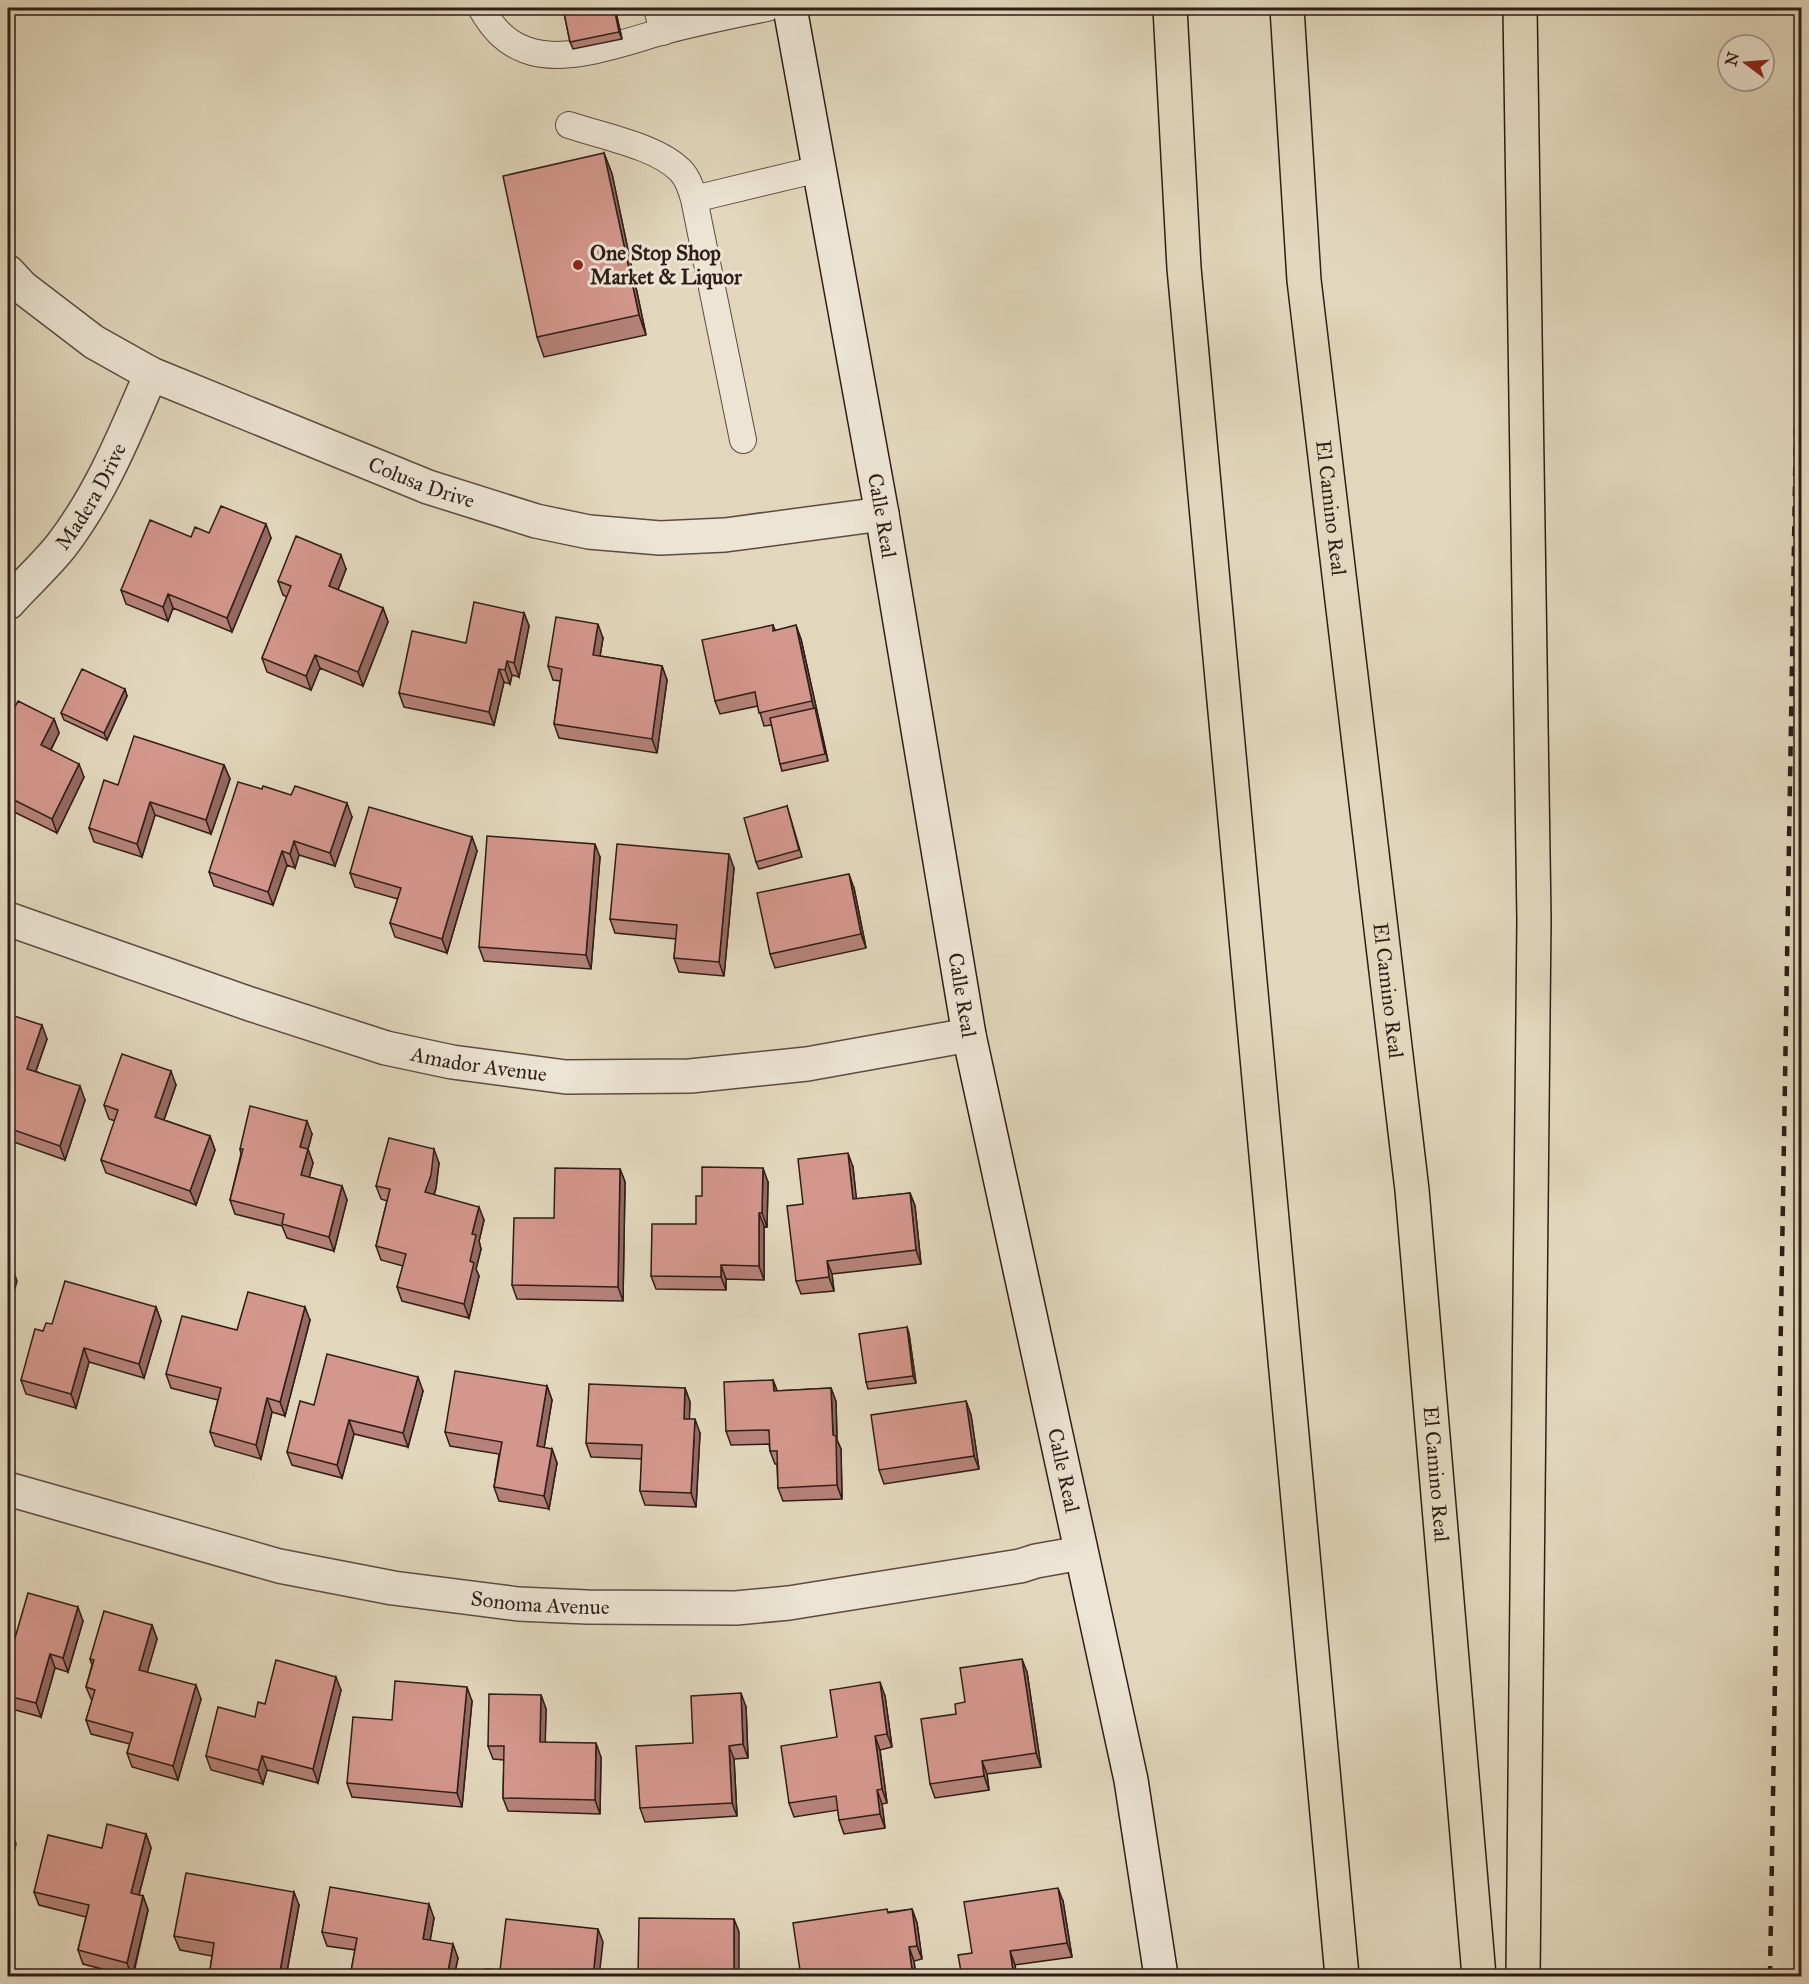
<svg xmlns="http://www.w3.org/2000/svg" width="1809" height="1984" font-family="'IM FELL Great Primer',serif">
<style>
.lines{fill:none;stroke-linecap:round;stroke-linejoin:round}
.lane-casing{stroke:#5c4c40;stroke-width:28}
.street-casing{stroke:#5c4c40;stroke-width:36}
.secondary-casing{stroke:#2f1e17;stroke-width:36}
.highway-casing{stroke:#2f1e17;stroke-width:36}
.lane{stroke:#ece5d4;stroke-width:26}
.street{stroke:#ece5d4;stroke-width:33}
.secondary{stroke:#ece5d4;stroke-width:33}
.highway{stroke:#e2d7bd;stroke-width:33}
.rail{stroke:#2f1e17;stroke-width:4.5;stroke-dasharray:10 10;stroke-linecap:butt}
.wall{fill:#b68279;stroke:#2f1e17;stroke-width:1.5}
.shaded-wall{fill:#946a63;stroke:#2f1e17;stroke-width:1.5}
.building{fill:#d4978d;stroke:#2f1e17;stroke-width:1.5}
.poi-dot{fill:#8f2418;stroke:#ece5d4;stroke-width:2}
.labels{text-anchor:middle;stroke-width:6;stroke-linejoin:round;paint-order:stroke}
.poi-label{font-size:21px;font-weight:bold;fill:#2f1e17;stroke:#ece5d4;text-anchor:start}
.street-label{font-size:21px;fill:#2f1e17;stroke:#ece5d4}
</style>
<rect width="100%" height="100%" fill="#e2d7bd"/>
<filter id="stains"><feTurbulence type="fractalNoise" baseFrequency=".00333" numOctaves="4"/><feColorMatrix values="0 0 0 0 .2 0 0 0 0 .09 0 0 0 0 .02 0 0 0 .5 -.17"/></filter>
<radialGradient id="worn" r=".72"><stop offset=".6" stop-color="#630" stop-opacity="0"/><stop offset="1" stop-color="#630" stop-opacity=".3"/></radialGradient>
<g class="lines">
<defs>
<path id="lane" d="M481 8C492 27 504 42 526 50 566 65 625 42 664 31 698 22 732 15 767 8
M657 8 663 32
M569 125C601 136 656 146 680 170 688 178 691 188 694 199L743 440
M694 199 819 169"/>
<g id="street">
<path id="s1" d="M8 272 22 287 94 342 151 374 428 487 536 521 589 532 660 538 725 535 882 514"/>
<path id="s2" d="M8 603C25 584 45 566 61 546 101 494 125 434 151 374"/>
<path id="s3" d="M8 919 250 1004 386 1048 452 1062 566 1077 690 1076 807 1064 969 1035"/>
<path id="s4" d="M8 1489 279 1566 393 1588 518 1604 587 1607 736 1608 789 1603 1020 1566 1036 1561 1081 1553"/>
</g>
<g id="secondary">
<path id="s5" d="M790 8 882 514 969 1035 1131 1780 1161 1976"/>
</g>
<g id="highway">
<path d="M1170 8 1184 268 1342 1976"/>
<path id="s6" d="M1287 8 1304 280 1412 1190 1479 1976"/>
<path d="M1520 8 1534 919 1523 1976"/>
</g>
</defs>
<use href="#lane" class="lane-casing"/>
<use href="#street" class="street-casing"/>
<use href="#secondary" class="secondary-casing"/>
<use href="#highway" class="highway-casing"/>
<use href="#lane" class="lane"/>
<use href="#street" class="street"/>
<use href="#secondary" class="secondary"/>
<use href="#highway" class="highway"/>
<path class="rail" d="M1770 1976 1802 66"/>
</g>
<path class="wall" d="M563 8H615L622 39 573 49 570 42Z
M604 153 612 174 646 335 544 357 537 337Z
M209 533 271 538 232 632 173 608 168 621 126 604 121 590 191 537Z
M346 569 338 590 383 608 388 622 363 686 320 668 311 690 267 672 262 658 287 597 283 595 278 581Z
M524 613 529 626 519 677 512 675 510 684 504 682 494 725 404 707 399 693 466 643Z
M773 625 775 630 801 639 828 761 782 771 780 764 772 725 764 726 758 706 720 714 715 701Z
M603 638 600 656 662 666 667 680 657 753 559 738 554 724 560 681 553 680 548 666Z
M127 696 107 740 64 720 61 713Z
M54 719 59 733 51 750 84 777 57 833 8 809V721Z
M224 765 230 779 211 834 155 815 142 857 94 842 89 828 118 785Z
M787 806 802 857 759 869 756 862Z
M352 817 335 866 299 855 295 868 287 865 273 905 214 886 209 872Z
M472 837 477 851 447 953 395 937 390 923 398 899 355 887 350 873Z
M600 857 591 969 484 961 479 947Z
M734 868 724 976 679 972 674 958 676 939 615 933 610 919Z
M854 888 866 948 775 968 770 954Z
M8 1014 47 1039 36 1071 85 1100 65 1160 8 1140Z
M176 1085 164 1120 210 1136 215 1150 196 1205 106 1173 101 1160 115 1121 109 1119 104 1105Z
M312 1134 308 1149 313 1163 309 1177 342 1186 347 1200 334 1251 287 1238 282 1226 235 1214 230 1200 241 1154 240 1149Z
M439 1163 436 1188 434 1195 484 1220 479 1241 481 1249 476 1269 479 1276 469 1318 402 1301 397 1287 403 1266 381 1260 376 1246 387 1201 381 1199 376 1186Z
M853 1167 856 1199 910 1193 915 1206 921 1264 832 1274 834 1291 801 1294 796 1281 803 1204Z
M620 1169 625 1182 623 1301 517 1299 512 1285Z
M768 1182 767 1227 764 1226V1280L726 1279V1290L656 1289 651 1276 696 1224 702 1196Z
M156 1307 161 1321 144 1378 89 1362 76 1408 26 1394 21 1380 43 1331 52 1324Z
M310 1320 285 1416 272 1412 261 1459 215 1446 210 1432 218 1400 171 1388 166 1374 237 1330Z
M907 1327 909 1334 916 1383 868 1389 866 1382Z
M773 1380 777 1391 831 1388 836 1402 837 1440 841 1449 842 1499 783 1501 778 1488 777 1464H775L770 1451 769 1444 731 1445 726 1431Z
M547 1386 552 1400 544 1448 552 1449 557 1463 549 1509 499 1501 494 1487 499 1454 450 1446 445 1432Z
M685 1388 690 1402 689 1419 700 1433 696 1507 645 1505 640 1491 642 1459 591 1457 586 1443Z
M423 1391 408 1447 354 1434 342 1478 292 1465 287 1452 314 1405Z
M966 1401 971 1415 979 1469 884 1484 879 1470Z
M83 1621 68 1672 55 1668 41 1717 8 1708V1636L15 1638Z
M152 1625 157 1639 147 1672 201 1699 178 1780 132 1767 127 1753 130 1744 91 1734 86 1720 92 1701 86 1687 92 1665 90 1659Z
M1027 1672 1041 1767 987 1774 989 1790 935 1798 930 1784 956 1714 965 1702Z
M341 1690 318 1783 267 1770 263 1784 211 1770 206 1756 255 1717 265 1704Z
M541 1695 546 1709 545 1742 601 1757 600 1814 508 1811 503 1798 504 1760 493 1759 488 1746Z
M885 1696 892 1747 880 1750 887 1803 882 1804 885 1828 844 1834 839 1820 838 1810 794 1817 789 1803 837 1737Z
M472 1701 462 1807 352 1797 347 1783 392 1720Z
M746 1707 748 1758 734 1759 737 1816 645 1822 640 1808 693 1743Z
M146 1834 151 1848 139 1895 143 1896 148 1910 133 1977 83 1964 78 1950 86 1917 39 1905 34 1892 102 1848Z
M1063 1901 1072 1957 1015 1965 972 1953Z
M299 1905 286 1977H209L212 1956 180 1950 174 1936Z
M912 1909 917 1923 922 1959 914 1961 916 1977H801L889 1912Z
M434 1918 430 1940 458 1958 454 1977H350L355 1950 327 1946 322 1932Z"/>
<path class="shaded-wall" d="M614 8H615L622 39 619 32Z
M604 153 612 174 646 335 639 315Z
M266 524 271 538 232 632 227 618Z
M341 555 346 569 334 600 329 586Z
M168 594 173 608 168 621 163 607Z
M383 608 388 622 363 686 358 672Z
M524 613 529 626 519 677 514 663Z
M598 624 603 638 598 668 593 655Z
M796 625 801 639 828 761 812 701Z
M315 655 320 668 311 690 306 676Z
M507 661 512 675 510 684 505 670Z
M662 666 667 680 657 753 652 739Z
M499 669 504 682 494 725 489 712Z
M125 689 127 696 107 740 104 733Z
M54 719 59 733 46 759 41 745Z
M79 764 84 777 57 833 52 819Z
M224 765 230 779 211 834 206 820Z
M150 802 155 815 142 857 137 844Z
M347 803 352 817 335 866 330 853Z
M472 837 477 851 447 953 442 939Z
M294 841 299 855 295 868 290 854Z
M595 844 600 857 591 969 586 955Z
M282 851 287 865 273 905 268 892Z
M729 854 734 868 724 976 719 962Z
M849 874 854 888 866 948 861 934Z
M42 1025 47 1039 32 1082 27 1069Z
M171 1071 176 1085 160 1131 155 1117Z
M80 1086 85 1100 65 1160 60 1146Z
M307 1121 312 1134 305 1161 300 1147Z
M210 1136 215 1150 196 1205 190 1191Z
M308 1149 313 1163 306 1189 301 1175Z
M434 1149 439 1163 436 1188 430 1206 425 1192Z
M848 1153 853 1167 858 1213 853 1199Z
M763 1168 768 1182 767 1227 762 1213Z
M620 1169 625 1182 623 1301 618 1287Z
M342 1186 347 1200 334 1251 329 1237Z
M910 1193 915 1206 921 1264 916 1250Z
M479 1207 484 1220 479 1241 481 1249 476 1269 479 1276 469 1318 464 1304 470 1261 472 1234Z
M759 1213 764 1226V1280L759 1266Z
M827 1261 832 1274 834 1291 829 1277Z
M721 1265 726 1279V1290L721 1277Z
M12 1267 17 1281 8 1314V1283Z
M156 1307 161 1321 144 1378 139 1364Z
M305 1307 310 1320 285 1416 280 1402Z
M8 1325 13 1339 8 1358Z
M907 1327 909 1334 916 1383 913 1376Z
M84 1348 89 1362 76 1408 71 1394Z
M418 1377 423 1391 408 1447 403 1433Z
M773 1380 778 1393 774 1391Z
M547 1386 552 1400 542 1460 537 1446Z
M685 1388 690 1402 689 1432 684 1419Z
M831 1388 836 1402 837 1440 841 1449 842 1499 837 1485 833 1435Z
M267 1398 272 1412 261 1459 256 1445Z
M966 1401 971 1415 979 1469 974 1456Z
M695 1419 700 1433 696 1507 691 1493Z
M349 1420 354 1434 342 1478 337 1465Z
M552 1449 557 1463 549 1509 544 1496Z
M78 1607 83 1621 68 1672 63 1658Z
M152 1625 157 1639 144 1684 139 1670Z
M50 1654 55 1668 41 1717 36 1703Z
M1022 1659 1027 1672 1041 1767 1036 1753Z
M336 1677 341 1690 318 1783 313 1769Z
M880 1682 885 1696 892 1747 887 1734Z
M196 1685 201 1699 178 1780 173 1766Z
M467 1687 472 1701 462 1807 457 1793Z
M741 1693 746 1707 748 1758 743 1744Z
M541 1695 546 1709 545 1755 540 1742Z
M875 1736 880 1750 887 1803 882 1789Z
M596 1743 601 1757 600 1814 595 1800Z
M729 1746 734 1759 737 1816 732 1803Z
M262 1756 267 1770 263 1784 258 1770Z
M982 1761 987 1774 989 1790 984 1776Z
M877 1790 882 1804 885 1828 880 1814Z
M11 1830 16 1844 8 1877V1844Z
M146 1834 151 1848 136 1906 131 1893Z
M1058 1888 1063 1901 1072 1957 1067 1943Z
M294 1892 299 1905 286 1977H279Z
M143 1896 148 1910 132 1977 127 1963Z
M429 1904 434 1918 428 1953 423 1939Z
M912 1909 917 1923 922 1959 917 1946Z
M734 1919 739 1932V1977H734Z
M598 1929 603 1942 599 1977H593Z
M453 1944 458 1958 454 1977H447Z
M909 1947 914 1961 916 1977H913Z
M1010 1951 1015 1965 1017 1977H1014Z"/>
<path class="building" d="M563 8H614L619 32 570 42Z
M604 153 639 315 537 337 503 176Z
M221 506 266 524 227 618 168 594 163 607 121 590 150 520 191 537 195 527 209 533Z
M296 536 341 555 329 586 383 608 358 672 315 655 306 676 262 658 291 586 278 581Z
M474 602 524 613 514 663 507 661 505 670 499 669 489 712 399 693 412 631 466 643Z
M556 617 598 624 593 655 662 666 652 739 554 724 562 669 548 666Z
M773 625V631L796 625 812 701 759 713 755 692 715 701 702 640Z
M82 669 125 689 104 733 61 713Z
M18 701 54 719 41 745 79 764 52 819 8 797V721Z
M815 708 825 754 780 764 770 718Z
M134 736 224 765 206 820 150 802 137 844 89 828 104 780 118 785Z
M238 782 262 789 263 786 291 795 295 786 347 803 330 853 294 841 290 854 282 851 268 892 209 872Z
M787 806 799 850 756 862 744 818Z
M369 807 472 837 442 939 390 923 401 888 350 873Z
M487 836 595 844 586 955 479 947Z
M617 844 729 854 719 962 674 958 677 925 610 919Z
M849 874 861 934 770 954 757 893Z
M8 1014 42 1025 27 1069 80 1086 60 1146 8 1128Z
M122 1054 171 1071 155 1117 210 1136 190 1191 101 1160 118 1110 104 1105Z
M250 1106 307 1121 300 1147 308 1149 301 1175 342 1186 329 1237 282 1224 284 1214 230 1200 243 1149H240Z
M389 1138 434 1149 431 1175 425 1192 479 1207 472 1234 476 1235 470 1261 474 1263 464 1304 397 1287 406 1254 376 1246 390 1189 376 1186Z
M848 1153 853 1199 910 1193 916 1250 827 1261 829 1277 796 1281 787 1206 803 1204 798 1159Z
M702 1167 763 1168 762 1213H759V1266L721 1265V1277L651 1276 652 1224H696V1196H702Z
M555 1168 620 1169 618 1287 512 1285 514 1218H554Z
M8 1266 12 1267 8 1283Z
M65 1281 156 1307 139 1364 84 1348 71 1394 21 1380 35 1329 43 1331 46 1323 52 1324Z
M248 1292 305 1307 280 1402 267 1398 256 1445 210 1432 221 1388 166 1374 182 1316 237 1330Z
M907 1327 913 1376 866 1382 859 1334Z
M327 1354 418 1377 403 1433 349 1420 337 1465 287 1452 300 1401 314 1405Z
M455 1371 547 1386 537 1446 552 1449 544 1496 494 1487 502 1442 445 1432Z
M773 1380 774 1391 831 1388 833 1435 836 1436 837 1485 778 1488 777 1451H770L769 1430 726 1431 724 1382Z
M589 1384 685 1388 684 1419H695L691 1493 640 1491 642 1445 586 1443Z
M966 1401 974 1456 879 1470 871 1415Z
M28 1593 78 1607 63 1658 50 1654 36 1703 8 1696V1636L15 1638Z
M104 1611 152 1625 139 1670 196 1685 173 1766 127 1753 133 1733 86 1720 95 1690 86 1687 94 1660 90 1659Z
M1022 1659 1036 1753 982 1761 984 1776 930 1784 921 1719 956 1714 955 1704 965 1702 960 1668Z
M276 1660 336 1677 313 1769 262 1756 258 1770 206 1756 218 1707 255 1717 258 1702 265 1704Z
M395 1681 467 1687 457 1793 347 1783 353 1717 392 1720Z
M880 1682 887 1734 875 1736 882 1789 877 1790 880 1814 839 1820 836 1796 789 1803 781 1746 837 1737 830 1690Z
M741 1693 743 1744 729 1746 732 1803 640 1808 636 1746 693 1743 691 1696Z
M489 1694 541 1695 540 1742 596 1743 595 1800 503 1798 504 1746H488Z
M107 1824 146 1834 131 1893 143 1896 127 1963 78 1950 89 1905 34 1892 48 1835 102 1848Z
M8 1829 11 1830 8 1844Z
M186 1873 294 1892 279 1977H209L214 1943 174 1936Z
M330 1887 429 1904 423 1939 453 1944 447 1977H350L357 1938 322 1932Z
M1058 1888 1067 1943 1010 1951 1014 1977H962L958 1955 972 1953 964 1902Z
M887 1909 888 1913 912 1909 917 1946 909 1947 913 1977H801L793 1923Z
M639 1918 734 1919V1975H747V1977H638Z
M506 1919 598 1929 593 1977H486V1969L500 1970Z"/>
<circle class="poi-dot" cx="578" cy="265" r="6"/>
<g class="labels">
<g class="poi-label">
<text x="590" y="260">One Stop Shop<tspan x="590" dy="24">Market &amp; Liquor</tspan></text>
</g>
<g class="street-label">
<text dy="7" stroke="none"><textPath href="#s1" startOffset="468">Colusa Drive</textPath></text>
<text dy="7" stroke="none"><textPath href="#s2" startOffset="136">Madera Drive</textPath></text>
<text dy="7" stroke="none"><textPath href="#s6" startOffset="502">El Camino Real</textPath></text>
<text dy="7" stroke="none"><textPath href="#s5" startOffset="516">Calle Real</textPath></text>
<text dy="7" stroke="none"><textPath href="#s6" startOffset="988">El Camino Real</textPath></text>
<text dy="7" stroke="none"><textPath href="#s5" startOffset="1002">Calle Real</textPath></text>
<text dy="7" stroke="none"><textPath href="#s3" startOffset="494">Amador Avenue</textPath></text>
<text dy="7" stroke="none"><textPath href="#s5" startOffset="1488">Calle Real</textPath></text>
<text dy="7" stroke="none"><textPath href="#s6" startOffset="1474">El Camino Real</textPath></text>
<text dy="7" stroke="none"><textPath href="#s4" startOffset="546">Sonoma Avenue</textPath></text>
</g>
</g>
<rect width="1809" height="1984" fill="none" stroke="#e2d7bd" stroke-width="30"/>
<rect x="9" y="9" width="1791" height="1966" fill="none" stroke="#2f1e17" stroke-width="3"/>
<rect x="15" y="15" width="1779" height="1954" fill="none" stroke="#2f1e17" stroke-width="1.5"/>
<g transform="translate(1746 63) rotate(286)"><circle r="28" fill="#ece5d4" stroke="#a09588" stroke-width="1.5"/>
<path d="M0-4.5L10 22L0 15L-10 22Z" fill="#8f2418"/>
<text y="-9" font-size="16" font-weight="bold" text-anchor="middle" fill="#2f1e17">N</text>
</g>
<rect width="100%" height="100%" filter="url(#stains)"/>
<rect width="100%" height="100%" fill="url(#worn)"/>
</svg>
